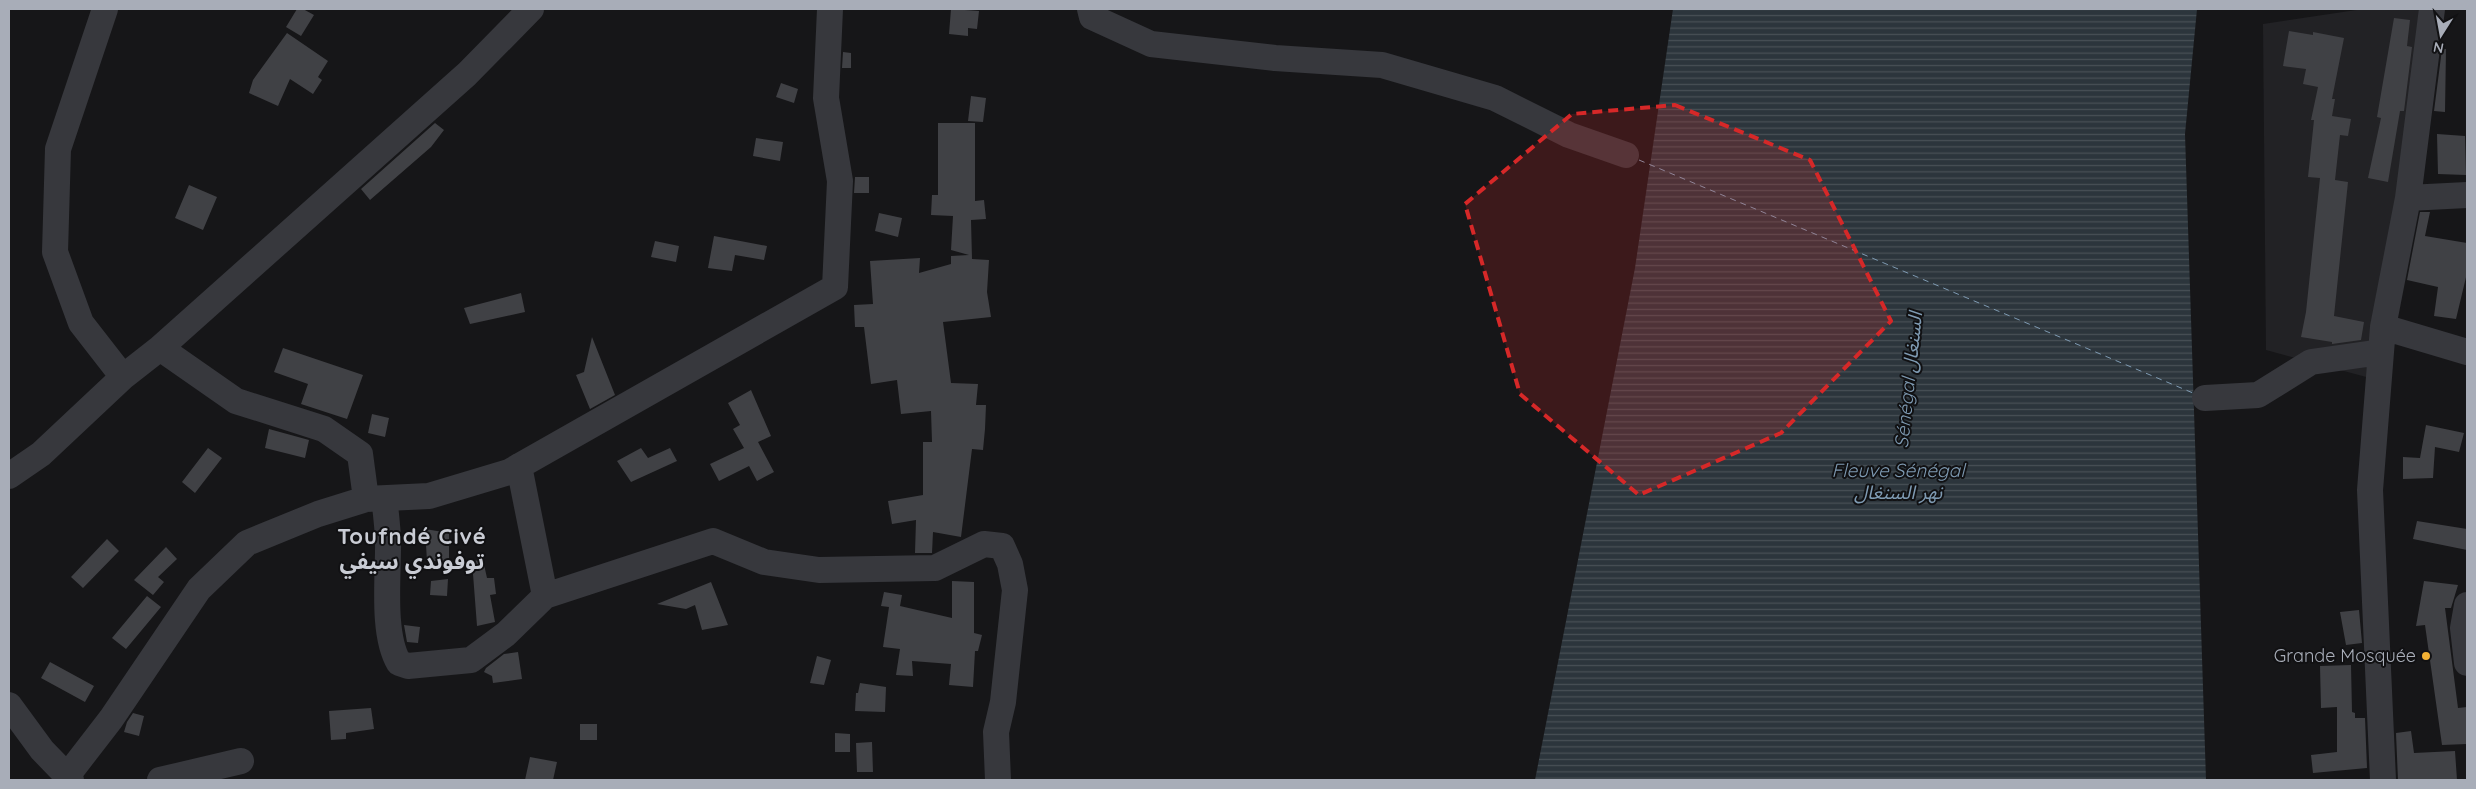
<svg xmlns="http://www.w3.org/2000/svg" width="2476" height="789" font-family="Quicksand,'Noto Sans Arabic',sans-serif">
<style>
.built{fill:#222225}
.water{fill:url(#water-rules)}
.lines{fill:none;stroke-linecap:round;stroke-linejoin:round}
.ferry{stroke:#7f9bb3;stroke-width:1;stroke-dasharray:6 5;stroke-linecap:butt}
.building{fill:#404145}
.minor{stroke:#37383d;stroke-width:26}
.marked{fill:#d62828;fill-opacity:0.2;stroke:#d62828;stroke-width:4;stroke-dasharray:10 6;stroke-linejoin:round}
.poi-dot{fill:#f2b134;stroke:#111113;stroke-width:2}
.labels{text-anchor:middle;stroke-width:4;stroke-linejoin:round;paint-order:stroke}
.poi-label{font-size:18px;fill:#a8adb8;stroke:#111113;text-anchor:end}
.water-label{font-size:19px;font-style:italic;fill:#7f9bb3;stroke:#111113}
.district-label{font-size:22px;font-weight:bold;letter-spacing:1px;fill:#c9ccd4;stroke:#111113}
</style>
<defs>
<pattern id="water-rules" width="6" height="5" patternUnits="userSpaceOnUse" patternTransform="scale(1.25)"><rect width="6" height="5" fill="#2c353c"/><path d="M0 2.5h6" fill="none" stroke="#485056"/></pattern>
</defs>
<rect width="100%" height="100%" fill="#161618"/>
<path class="built" d="M2363 9H2427L2370 378 2266 350 2263 24Z"/>
<path class="water" d="M1673 9H2197L2185 134 2206 780H1535L1635 268Z"/>
<g class="lines">
<path class="ferry" d="M1639 160 2193 393"/>
</g>
<path class="building" d="M297 9H303L314 15 301 36 286 27Z
M951 9 979 11 977 29 968 28V36L949 34Z
M2394 18 2410 20 2407 46 2412 47 2404 111H2400L2388 182 2368 178 2381 118 2377 117Z
M2289 31 2313 35V32L2344 38 2332 99H2335L2332 116 2351 119 2348 136 2340 135 2335 180 2348 182 2334 316 2364 322 2361 340 2332 344V342L2301 337 2306 312 2320 178 2308 177 2314 120H2311L2318 87 2303 84 2306 69 2283 66Z
M287 33 328 61 318 77 322 80 313 94 290 79 278 106 249 93 253 80Z
M2442 49H2446L2445 112 2434 111Z
M843 52 851 53V68H842Z
M781 83 798 89 794 103 776 97Z
M971 96 986 98 983 122 968 121Z
M435 123 444 130 431 147 370 200 361 189Z
M938 123H975V201L984 200 986 219 971 220 972 259 989 260 987 292 991 317 943 322 951 383 978 384 976 405H986L985 429 983 450 972 449 961 537 933 532 932 553H915L916 520 892 524 888 501 923 495V442H932L931 411 901 414 897 380 871 384 864 327H855L854 305 873 304 870 261 920 258 919 273 951 264V256L969 255 951 250 953 216 931 215 932 195H938Z
M2437 134 2465 136 2466 175 2438 174Z
M756 138 783 142 780 161 753 156Z
M855 177H869V193H854Z
M189 185 217 197 203 230 175 218Z
M2420 212H2430L2425 236 2467 243V273L2456 319 2434 316 2438 287 2407 280Z
M879 213 902 218 898 237 875 231Z
M714 236 767 246 764 260 735 255 732 271 708 268Z
M655 241 679 246 676 262 651 257Z
M521 293 525 312 470 324 464 308Z
M592 337 615 395 590 409 576 375 584 372Z
M283 348 363 375 347 419 301 404 308 384 274 372Z
M751 390 771 436 758 442 774 472 757 481 749 466 719 481 710 464 744 448 733 429 740 425 728 403Z
M372 414 389 418 385 437 368 433Z
M2426 425 2464 433 2459 452 2435 447 2433 478 2403 479V457L2420 458Z
M269 429 309 440 305 458 265 448Z
M208 448 222 458 195 493 182 482Z
M641 448 648 458 670 448 677 461 631 482 617 461Z
M2417 521 2467 529V550L2413 539Z
M425 529 449 533V561H427Z
M107 539 119 551 83 588 71 577Z
M166 547 177 559 158 577 164 582 153 595 134 580Z
M483 560 487 578H494L496 594 490 595 495 622 477 626 472 561Z
M448 579 447 596 430 595 431 581Z
M952 581 974 582V633L982 635 978 651H975L973 687 949 685 951 664 912 661 913 676 896 675 900 649 883 647 889 607 881 606 884 592 902 595 900 606 952 618Z
M2424 581 2458 585 2451 608H2445L2458 708 2467 707V744L2442 745 2425 625 2416 626Z
M711 582 728 625 702 630 695 605 686 609 657 604Z
M147 596 161 607 126 649 112 638Z
M2359 610 2362 643 2346 645 2340 612Z
M404 625 420 627 418 643 407 642Z
M518 652 522 679 493 683 492 676 484 672 486 668 504 654Z
M817 656 831 660 824 685 810 683Z
M50 662 94 686 85 702 41 678Z
M2351 665 2352 712 2355 713V718H2365L2367 768 2313 773 2311 755 2337 752V707L2321 708 2320 666Z
M860 683 886 687 885 712 855 711 856 693H858Z
M371 708 374 729 346 733V739L331 740 329 711Z
M133 713 144 716 139 736 124 732 127 722Z
M580 724H597V740H580Z
M2411 731 2414 753 2455 751 2457 780H2398L2396 733Z
M835 733 850 734V752H835Z
M872 742 873 772H857L856 743Z
M530 757 557 762 553 780H525Z"/>
<g class="lines">
<path class="minor" d="M105 9 58 149 55 252 81 323 123 377
M1090 9 1092 17 1151 44 1275 58 1382 65 1495 98 1569 135 1626 155
M2408 198 2467 195
M2383 327 2467 352
M160 348 236 401 324 429 360 454 366 499
M2205 398 2258 395 2311 362 2381 352
M519 466 545 596
M9 476 41 454 123 377 160 348 467 74 531 9
M384 499C386 511 387 524 388 537 389 572 381 633 399 663L408 666 471 660 506 634 545 596 713 541 764 562 819 570 935 568 984 544 1002 546 1010 564 1015 590 1003 702 996 732 998 780
M2467 605 2463 628 2467 663
M9 705 42 750 71 780
M67 776 111 719 199 589 247 543 318 514 366 499 429 496 509 472 835 287 840 181 826 98 830 9
M160 780 241 761
M2383 780 2370 490 2383 327 2408 198 2432 9"/>
</g>
<path class="marked" d="M1675 105 1810 160 1891 321 1781 433 1639 495 1520 394 1465 204 1572 114Z"/>
<circle class="poi-dot" cx="2426" cy="656" r="5"/>
<g class="labels">
<g class="poi-label">
<text x="2416" y="662">Grande Mosquée</text>
</g>
<g class="water-label">
<text transform="translate(1908 380) rotate(-84)" y="7">Sénégal السنغال</text>
<text x="1898" y="477">Fleuve Sénégal<tspan x="1898" dy="22">نهر السنغال</tspan></text>
</g>
<g class="district-label">
<text x="412" y="544">Toufndé Civé<tspan x="412" dy="25">توفوندي سيفي</tspan></text>
</g>
</g>
<rect width="2476" height="789" fill="none" stroke="#a8adb8" stroke-width="20"/>
<g transform="translate(2441 35) rotate(191)" stroke="#111113" stroke-width="4" paint-order="stroke">
<path d="M0-4L9 19L0 12L-9 19Z" fill="#a8adb8"/>
<text y="-8" font-size="14" font-weight="bold" text-anchor="middle" fill="#a8adb8">N</text>
</g>
</svg>
